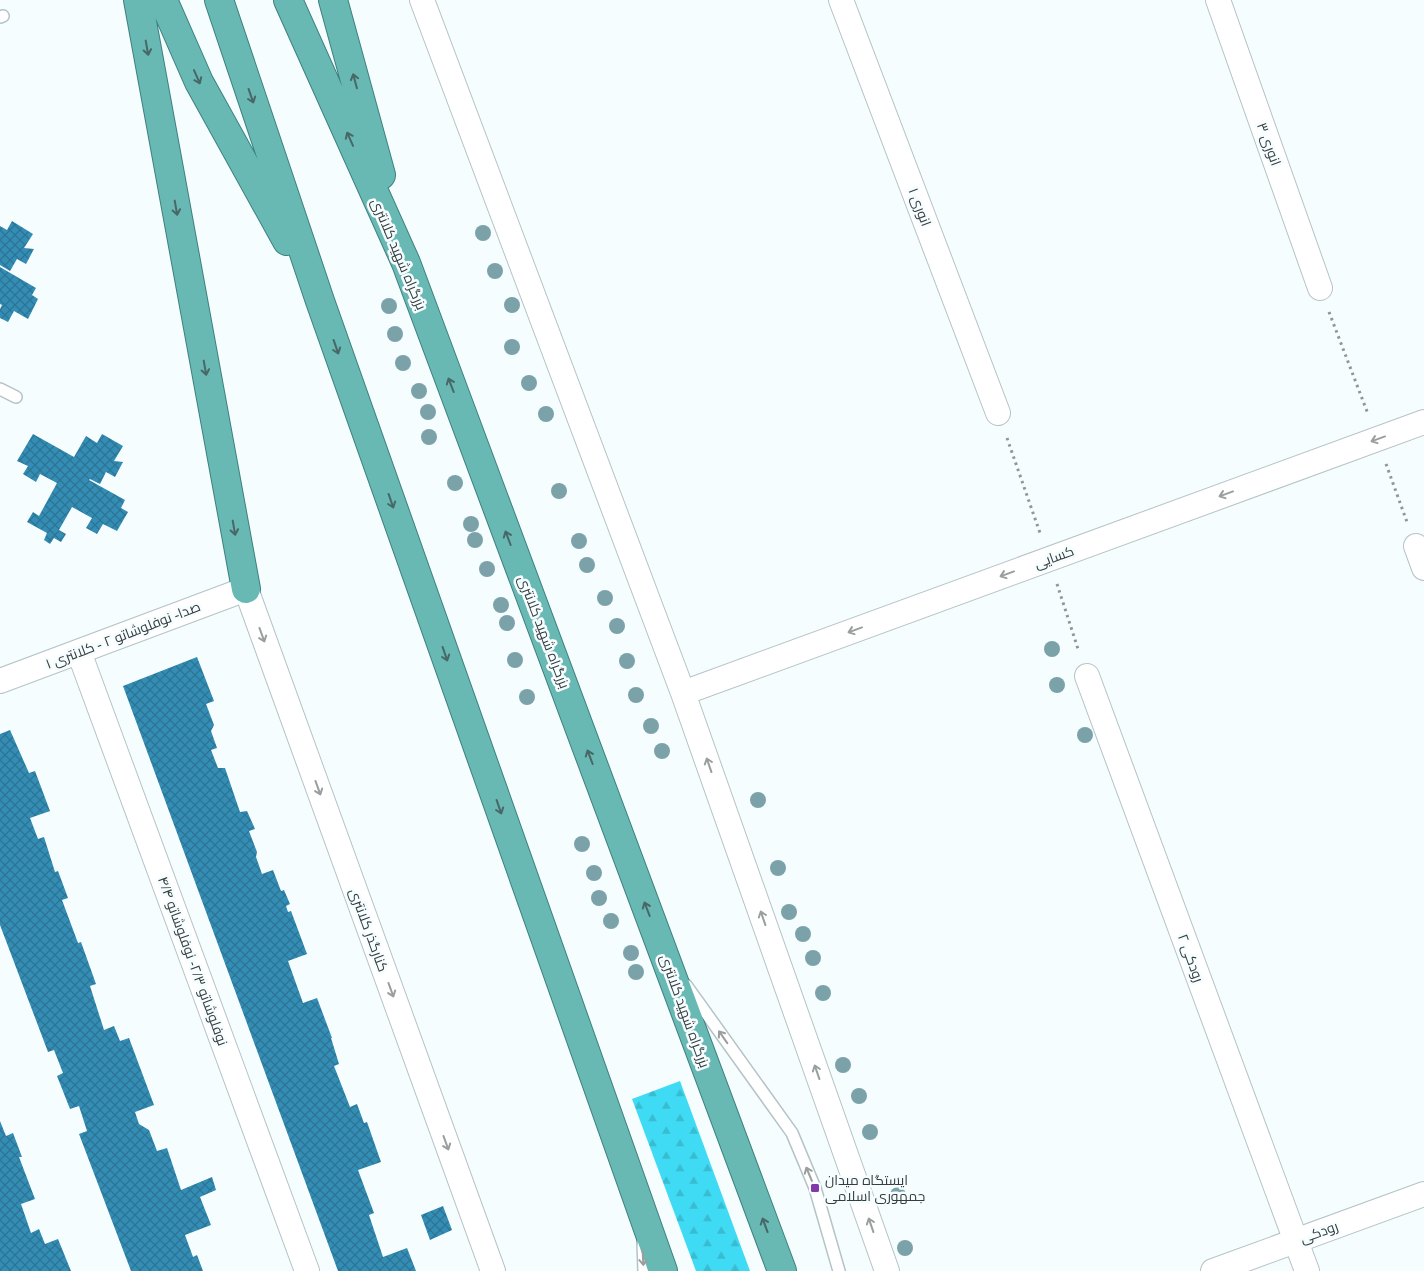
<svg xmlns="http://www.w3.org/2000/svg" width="1424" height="1271" font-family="'Times New Roman',Cairo,serif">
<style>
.forest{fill:url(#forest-firs)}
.building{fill:url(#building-cross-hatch)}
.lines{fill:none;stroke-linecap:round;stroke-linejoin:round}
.service-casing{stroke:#b6c3c6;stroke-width:14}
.minor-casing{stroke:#b6c3c6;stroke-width:26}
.trunk-casing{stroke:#3e817f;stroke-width:30}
.path{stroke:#8f9697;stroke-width:3;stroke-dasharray:2.5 4;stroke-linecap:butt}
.service{stroke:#fff;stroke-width:11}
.minor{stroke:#fff;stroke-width:24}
.trunk{stroke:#68b8b4;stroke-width:28}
.tree{fill:#7ca2a9}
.oneway{stroke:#486767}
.oneway2{stroke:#9b9e9e}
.poi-dot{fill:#8439ab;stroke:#f5fdff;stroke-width:2}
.labels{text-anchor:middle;stroke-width:5;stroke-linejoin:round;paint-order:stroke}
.street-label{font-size:14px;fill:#373c3d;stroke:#f5fdff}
.poi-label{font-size:14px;fill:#373c3d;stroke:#f5fdff;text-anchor:start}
</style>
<defs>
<pattern id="forest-firs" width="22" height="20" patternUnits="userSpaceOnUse" patternTransform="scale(1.25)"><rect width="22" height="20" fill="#3fdaf3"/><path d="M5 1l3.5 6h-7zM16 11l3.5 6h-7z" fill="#38bcd1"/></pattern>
<pattern id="building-cross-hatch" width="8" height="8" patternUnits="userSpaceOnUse" patternTransform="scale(1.25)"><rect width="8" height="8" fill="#338db5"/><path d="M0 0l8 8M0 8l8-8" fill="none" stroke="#2c7494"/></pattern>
</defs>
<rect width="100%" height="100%" fill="#f5fdff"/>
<path class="forest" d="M680 1081 750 1271H696L632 1099Z"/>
<path class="building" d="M12 221 33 234 24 248 34 249 26 264 17 259 10 271 0 265V226L7 230Z
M0 267 36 288 32 295 38 299 28 319 14 311 8 322 0 318V309L2 305 0 304Z
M33 434 74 457 86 436 97 443 102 434 123 446 114 461 123 462 115 477 106 472 100 484 90 479 89 480 125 500 121 508 128 512 117 531 103 524 97 534 86 528 92 518 72 507 59 530 66 534 61 542 54 538 50 544 44 540 47 533 27 522 33 512 39 516 57 483 40 474 36 482 23 474 28 466 17 461Z
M197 657 214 701 206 704 214 725 211 731 217 748 211 750 218 768H225L240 812 247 811 255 829 249 831 257 852 256 857 262 874 273 870 281 891 284 890 290 904 286 906 288 912 291 911 307 954 288 961 303 1003 317 998 332 1038H331L339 1064 334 1066 350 1107 357 1104 364 1123 367 1122 381 1162 358 1170 374 1213 369 1215 383 1257 407 1248 416 1271H338L123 686Z
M10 730 29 773 35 771 50 811 30 818 38 839 44 837 55 872 58 871 68 898 62 900 78 943 81 942 96 984 90 986 104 1030 114 1026 120 1041 129 1038 154 1105 135 1112 139 1124 149 1130 157 1151 167 1148 181 1190 212 1177 216 1190 200 1197 211 1225 185 1235 193 1257 197 1255 203 1271H131L79 1134 87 1131 79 1106 70 1109 57 1076 63 1073 54 1050 48 1052 0 925V734Z
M0 1121 6 1136 13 1133 22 1157H19L35 1199 21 1204 31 1233 39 1229 45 1244 58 1239 71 1271H0Z
M443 1206 452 1230 430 1240 421 1215Z"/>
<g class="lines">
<defs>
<path id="service" d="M0 17 3 16
M0 389 16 397
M686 985 792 1133 815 1188 839 1271
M643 1242 644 1271"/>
<path id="minor" d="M422 0 683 693 887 1271
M841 0 998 413
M1218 0 1320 288
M1416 546 1424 568
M79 652 307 1271
M1087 676 1307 1271
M0 681 246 589 493 1271
M683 693 1424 422
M1213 1271 1424 1194"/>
<path id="trunk" d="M138 0 246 589
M163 0 199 82 287 241
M219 0 320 301 663 1271
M288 0 406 263 782 1271
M333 0 381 175"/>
</defs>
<use href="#service" class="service-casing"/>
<use href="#minor" class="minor-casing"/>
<use href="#trunk" class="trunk-casing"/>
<path class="path" d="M1329 312 1368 414
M1007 438 1040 533
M1386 464 1407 522
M1057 584 1079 652"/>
<use href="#service" class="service"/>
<use href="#minor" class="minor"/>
<use href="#trunk" class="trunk"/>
</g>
<g class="tree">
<circle cx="483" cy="233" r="8"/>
<circle cx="495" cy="271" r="8"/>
<circle cx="512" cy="305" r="8"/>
<circle cx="389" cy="306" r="8"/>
<circle cx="395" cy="334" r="8"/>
<circle cx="512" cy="347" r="8"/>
<circle cx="403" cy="363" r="8"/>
<circle cx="529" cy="383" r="8"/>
<circle cx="419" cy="391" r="8"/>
<circle cx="428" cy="412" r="8"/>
<circle cx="546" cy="414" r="8"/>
<circle cx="429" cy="437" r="8"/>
<circle cx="455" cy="483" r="8"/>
<circle cx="559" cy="491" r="8"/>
<circle cx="471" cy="524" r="8"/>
<circle cx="475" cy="540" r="8"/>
<circle cx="579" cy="541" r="8"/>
<circle cx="587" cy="565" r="8"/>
<circle cx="487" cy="569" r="8"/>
<circle cx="605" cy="598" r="8"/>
<circle cx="501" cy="605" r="8"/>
<circle cx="507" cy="623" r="8"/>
<circle cx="617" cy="626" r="8"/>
<circle cx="1052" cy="649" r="8"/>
<circle cx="515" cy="660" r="8"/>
<circle cx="627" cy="661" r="8"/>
<circle cx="1057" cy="685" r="8"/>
<circle cx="636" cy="695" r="8"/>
<circle cx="527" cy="697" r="8"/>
<circle cx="651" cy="726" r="8"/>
<circle cx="1085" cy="735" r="8"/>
<circle cx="662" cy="751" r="8"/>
<circle cx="758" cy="800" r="8"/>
<circle cx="582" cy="844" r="8"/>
<circle cx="778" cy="868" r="8"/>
<circle cx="594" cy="873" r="8"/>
<circle cx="599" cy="898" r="8"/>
<circle cx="789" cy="912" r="8"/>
<circle cx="611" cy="921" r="8"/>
<circle cx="803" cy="934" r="8"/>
<circle cx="631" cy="953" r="8"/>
<circle cx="813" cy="958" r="8"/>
<circle cx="636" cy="972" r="8"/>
<circle cx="823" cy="993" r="8"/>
<circle cx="843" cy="1065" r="8"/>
<circle cx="859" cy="1096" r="8"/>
<circle cx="870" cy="1132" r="8"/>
<circle cx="898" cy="1195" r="8"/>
<circle cx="905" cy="1248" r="8"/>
</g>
<defs><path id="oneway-shaft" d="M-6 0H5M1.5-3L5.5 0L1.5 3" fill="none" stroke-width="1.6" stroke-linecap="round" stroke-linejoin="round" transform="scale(1.25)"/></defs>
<g class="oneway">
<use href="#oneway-shaft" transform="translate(147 48) rotate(80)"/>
<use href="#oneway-shaft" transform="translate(197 77) rotate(66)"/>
<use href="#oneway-shaft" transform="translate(355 81) rotate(-105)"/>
<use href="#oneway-shaft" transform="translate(251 96) rotate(71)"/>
<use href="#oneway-shaft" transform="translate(350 139) rotate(-114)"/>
<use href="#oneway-shaft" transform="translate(176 208) rotate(80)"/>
<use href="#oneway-shaft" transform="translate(336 347) rotate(71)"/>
<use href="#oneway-shaft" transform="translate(205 368) rotate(80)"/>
<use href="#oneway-shaft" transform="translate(451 385) rotate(-111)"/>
<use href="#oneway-shaft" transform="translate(391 501) rotate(71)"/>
<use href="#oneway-shaft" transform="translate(234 528) rotate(80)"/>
<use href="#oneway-shaft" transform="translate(508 538) rotate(-111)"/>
<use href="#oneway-shaft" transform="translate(445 654) rotate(71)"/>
<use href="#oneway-shaft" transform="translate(590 757) rotate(-111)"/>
<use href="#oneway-shaft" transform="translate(499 807) rotate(71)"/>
<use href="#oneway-shaft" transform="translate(647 909) rotate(-111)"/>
<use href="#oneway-shaft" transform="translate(765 1225) rotate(-110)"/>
</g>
<g class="oneway2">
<use href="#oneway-shaft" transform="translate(1378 439) rotate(160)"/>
<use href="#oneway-shaft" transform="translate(1226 494) rotate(160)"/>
<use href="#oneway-shaft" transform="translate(1007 574) rotate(160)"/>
<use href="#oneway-shaft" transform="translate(855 630) rotate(160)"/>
<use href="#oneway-shaft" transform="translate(262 635) rotate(70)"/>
<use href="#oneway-shaft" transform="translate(709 765) rotate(-109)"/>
<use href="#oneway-shaft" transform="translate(318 788) rotate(70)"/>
<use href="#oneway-shaft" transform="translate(763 918) rotate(-109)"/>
<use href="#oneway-shaft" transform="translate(391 990) rotate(70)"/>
<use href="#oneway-shaft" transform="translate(723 1037) rotate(-125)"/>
<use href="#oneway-shaft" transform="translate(817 1072) rotate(-109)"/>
<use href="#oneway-shaft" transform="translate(446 1143) rotate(70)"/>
<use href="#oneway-shaft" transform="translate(809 1174) rotate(-113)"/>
<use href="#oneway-shaft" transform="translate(871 1225) rotate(-109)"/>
<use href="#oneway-shaft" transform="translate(643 1258) rotate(87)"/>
</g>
<rect class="poi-dot" x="810" y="1183" width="10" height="10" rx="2.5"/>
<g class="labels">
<g class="street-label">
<text transform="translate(1269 144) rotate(70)" y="5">انوری ۳</text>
<text transform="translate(920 207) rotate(69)" y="5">انوری ۱</text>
<text transform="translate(399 254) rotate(67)" y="5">بزرگراه شهید کلانتری</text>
<text transform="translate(1054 557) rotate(-20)" y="5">کسایی</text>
<text transform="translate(544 632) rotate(69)" y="5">بزرگراه شهید کلانتری</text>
<text transform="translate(123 635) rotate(-21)" y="5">صدا- نوفلوشاتو ۲ - کلانتری ۱</text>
<text transform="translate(369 930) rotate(70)" y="5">کنارگذر کلانتری</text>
<text transform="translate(1191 958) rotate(70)" y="5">رودکی ۲</text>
<text transform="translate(193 961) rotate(70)" y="5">نوفلوشاتو ۲/۳- نوفلوشاتو ۴/۴</text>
<text transform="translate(685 1011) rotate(70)" y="5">بزرگراه شهید کلانتری</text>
<text transform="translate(1319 1232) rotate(-20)" y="5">رودکی</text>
</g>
<g class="poi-label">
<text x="825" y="1185">ایستگاه میدان<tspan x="825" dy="16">جمهوری اسلامی</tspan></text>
</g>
</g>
</svg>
